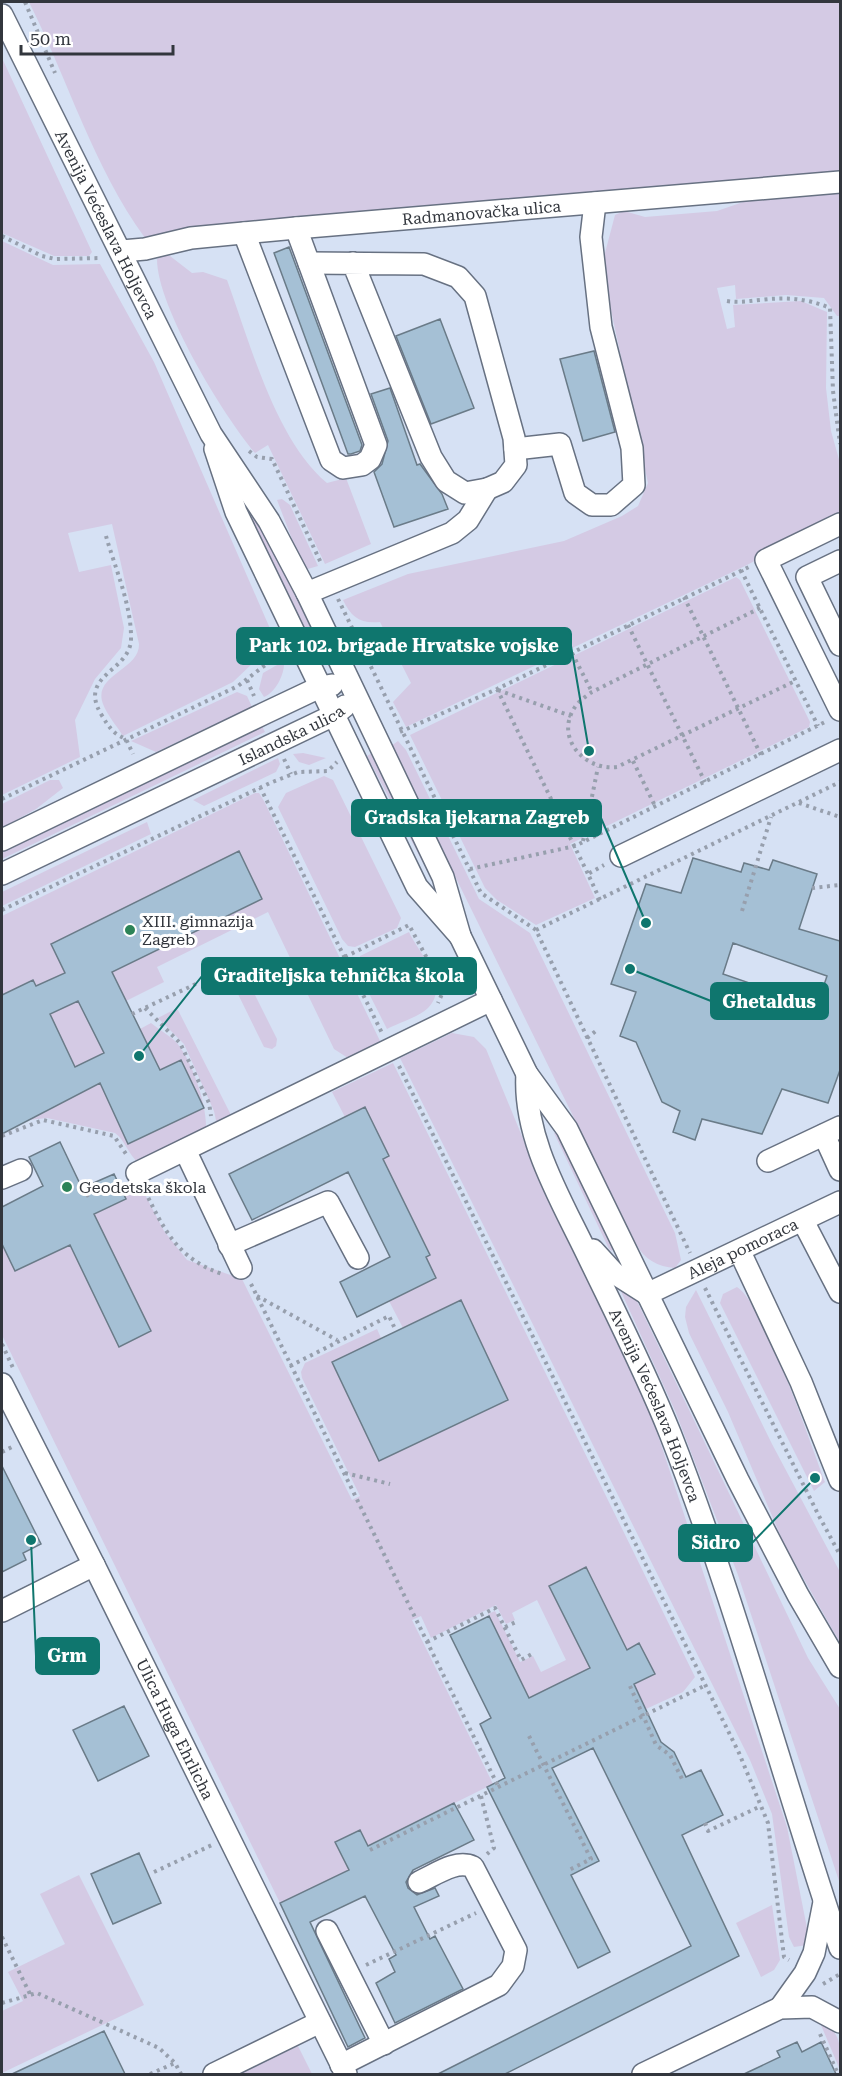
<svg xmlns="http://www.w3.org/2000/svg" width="842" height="2076" font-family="'Roboto Serif',serif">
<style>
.green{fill:#d4cae4}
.building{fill:#a5c0d5;stroke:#6a7b88;stroke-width:1.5;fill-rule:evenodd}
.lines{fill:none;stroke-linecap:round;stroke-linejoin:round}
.minor-casing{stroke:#677182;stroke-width:24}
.path{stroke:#979fad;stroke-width:4;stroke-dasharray:3 4.5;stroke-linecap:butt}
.minor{stroke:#fff;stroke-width:21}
.poi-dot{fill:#2d8357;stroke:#fff;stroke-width:2}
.labels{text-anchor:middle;stroke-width:6;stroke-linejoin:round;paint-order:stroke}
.street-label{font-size:16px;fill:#32363d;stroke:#fff}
.poi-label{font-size:16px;fill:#32363d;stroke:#fff;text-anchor:start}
.leader{fill:none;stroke:#0f766e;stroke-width:2}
.callout-dot{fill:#0f766e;stroke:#fff;stroke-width:2}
.callout{fill:#0f766e;stroke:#0f766e;stroke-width:2}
.callout-label{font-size:18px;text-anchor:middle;font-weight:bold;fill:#fff}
</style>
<rect width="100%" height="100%" fill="#d6e1f4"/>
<path class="green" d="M29 2H840V173L272 220 178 229 145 238C93 166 68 80 29 2Z
M2 58 92 252 89 256H54L2 233Z
M840 192V316H837L824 298 786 295 736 299 735 285 717 288 727 329 735 327 733 305 801 301 827 312 826 388 831 431 840 463V516L745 566 406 727 393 702 411 683 380 622C360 624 351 617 343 600L408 574 564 541 622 516 638 506 648 483 605 282V253L615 215 624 211 645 217 717 211 749 200Z
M2 241 53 265 100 264 154 362 278 647 258 658 233 682 123 736C117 726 107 715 103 704 92 675 140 670 139 644L112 524 68 533 79 572 111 565 124 628 121 648 95 679 75 720 80 757 2 795Z
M162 256H170L192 273 203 272 227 280C250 343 276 441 327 483L346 478 371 544 325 564 268 445 255 453C223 415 157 307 157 259Z
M240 488 318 629 307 634 239 492Z
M282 499 290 505 318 566 304 570 277 500Z
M736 577 740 580 810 722 809 727 570 844 595 898 536 925 497 900 485 888 410 735Z
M284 661C285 674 276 692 264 697L259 689 263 673Z
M237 692 247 696 252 707 156 752 131 741Z
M262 726 265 732 2 859V852Z
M398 741 406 750 479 899 530 933 675 1233 681 1260 675 1268C658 1267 644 1259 636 1244L391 746Z
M303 753 326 758 309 765 299 762 293 754Z
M372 753 432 878V880L367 756Z
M278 758 280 764 276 772 204 806 193 800Z
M324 776 333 780 401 918 397 928 355 947 348 946 342 939 278 807 286 793Z
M50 780H59L63 788 36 809 2 828V804Z
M255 793H259L264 801 381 1043 356 1057 348 1058 334 1049 268 912 157 967 164 982 126 1001 112 972 262 899 239 852 51 944 65 973 36 986 33 980 3 995 6 1002 2 1004V916Z
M147 822 151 834 2 906V892Z
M409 932C418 952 451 985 428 1008 419 1017 398 1023 387 1029L357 970 360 956Z
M244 979 249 983 277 1039 276 1046 272 1049 264 1047 236 990V983Z
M78 1001 104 1053 75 1067 50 1014Z
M175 1009 178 1010 232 1117 217 1125 214 1111 184 1044 158 1018Z
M151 1023C158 1029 167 1034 174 1040 191 1056 207 1105 206 1128L139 1163C128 1155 126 1141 115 1133L47 1118 29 1120 100 1083 128 1144 204 1108 181 1061 160 1070 140 1029Z
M452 1033 474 1037 486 1049 540 1180 632 1370 652 1417 787 1827 807 1928V1945L794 1947 789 1937 772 1814 750 1760 400 1058Z
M393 1063 695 1677 683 1692 646 1709 634 1684 654 1674 639 1644 627 1650 549 1586 590 1668 529 1698 488 1614 495 1611 520 1662 533 1656 541 1672 566 1660 537 1600 512 1613 515 1620 506 1624 496 1605 431 1638 421 1616 412 1620 493 1784 368 1846 360 1830 336 1842 349 1870 280 1903 2 1335V1244L15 1271 70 1245 120 1346 151 1331 94 1214 126 1199 124 1195 141 1187 164 1231 187 1260 242 1279 352 1500 360 1496 302 1378 301 1372 305 1363 377 1329 381 1338 332 1362 379 1461 508 1399 461 1300 403 1328 389 1301 436 1278 426 1257 430 1254 391 1176 379 1161 389 1156 365 1107 345 1117 332 1092Z
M554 1133 557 1134 612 1247V1251L609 1249Z
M619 1287 635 1297 808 1658 840 1709V1884L738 1575 676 1413Z
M737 1287C763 1302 812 1447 825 1482L814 1491 720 1303 723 1294Z
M696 1290 772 1444 840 1572V1643L784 1544 728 1412 689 1333 685 1317 686 1307Z
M79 1875 144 2005 2 2073V2011L23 2001 8 1972 65 1944 40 1894Z
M772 1905 780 1960 774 1970 761 1977 736 1923Z
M818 2018C842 2035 840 2041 840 2070Z
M298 2046 312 2074H238Z"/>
<path class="building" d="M289 247 362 445 360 451 351 454H348L274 253Z
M440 319 474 408 431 424 396 336Z
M594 351 615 432 583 441 560 359Z
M390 388 417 465 420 464 442 494 448 509 394 527 374 472 382 464 388 441 371 394Z
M239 851 262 899 112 972 160 1070 181 1060 204 1108 128 1144 100 1083 2 1134V995L33 980 36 986 65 973 51 944ZM78 1001 104 1053 75 1067 50 1014Z
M693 858 741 872 744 863 769 870 773 860 817 874 799 929 840 941V1070L828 1103 782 1089 762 1134 702 1119 695 1140 673 1132 680 1111 662 1102 636 1042 620 1036 636 992 611 984 646 884 681 893ZM733 943 827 976 817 1006 723 974Z
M365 1107 389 1156 383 1159 430 1255 426 1257 436 1278 357 1317 340 1282 390 1257 348 1172 252 1220 229 1174Z
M60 1142 82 1188 114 1174 126 1199 94 1214 151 1331 119 1347 70 1245 15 1271 2 1244V1207L43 1186 29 1157Z
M461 1300 508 1400 379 1461 332 1362Z
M2 1466 41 1544 23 1553 26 1560 2 1572Z
M586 1567 627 1650 639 1643 655 1674 634 1684 661 1742 674 1752 686 1777 701 1770 723 1815 682 1835 739 1956 505 2074H438L691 1946 593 1748 552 1768 599 1861 571 1875 610 1952 578 1968 487 1787 505 1778 480 1724 491 1718 450 1635 489 1616 529 1698 590 1668 549 1586Z
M124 1706 149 1756 98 1781 73 1730Z
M454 1803 474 1840 413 1870 406 1882 408 1888 417 1895 435 1888 439 1896 414 1907 430 1939 435 1936 463 1989 395 2023 376 1983 395 1972 389 1959 396 1955 365 1896 310 1922 365 2038 348 2047 280 1903 349 1870 335 1842 360 1830 368 1846Z
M139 1853 161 1903 113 1924 91 1874Z
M104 2031 125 2074H12Z
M797 2042 802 2052 821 2042 836 2074H744L780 2057 777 2051Z"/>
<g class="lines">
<defs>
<g id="minor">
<path id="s1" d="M2 15 211 434 269 521 307 593 443 877 460 936 527 1074 567 1129 738 1480 798 1595 840 1667"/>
<path d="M244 233 331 460 343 468 362 465 370 459 376 445 296 228"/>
<path id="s2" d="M122 251 145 249 191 238 296 228 840 182"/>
<path d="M309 263 424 264 458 277 475 296 514 438 516 465 503 482 487 489 465 493 446 481 431 457 353 263"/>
<path d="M215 449 236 512 417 887 460 936"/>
<path d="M515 449 560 444 575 493 592 505H611L634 485 632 448 601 327 591 237 595 203"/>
<path d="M840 524 766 560 840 710"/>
<path d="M840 561 807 577 840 645"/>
<path d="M307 593 452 533 468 520 487 489"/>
<path d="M2 840 263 714 320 687 332 685"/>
<path d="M621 856 840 750"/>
<path id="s3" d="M2 874 334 715 345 706"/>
<path id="s4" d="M527 1074C523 1139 562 1201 589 1258 617 1316 646 1373 670 1433 736 1601 782 1777 840 1948"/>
<path d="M824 1135 840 1170"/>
<path d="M185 1150 241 1268"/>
<path d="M768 1161 840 1127"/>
<path d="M137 1173 491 1000"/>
<path d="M2 1178 21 1170"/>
<path d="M803 1221 840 1292"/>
<path d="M229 1245 328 1202 358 1258"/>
<path d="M593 1250 614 1273 647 1294"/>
<path d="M740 1252 801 1382 840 1480"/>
<path id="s5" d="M647 1294 840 1202"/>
<path id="s6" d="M2 1384 94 1565 346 2074"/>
<path d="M2 1611 94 1565"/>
<path d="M327 1931 384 2044"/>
<path d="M780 2008 805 1973 814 1953 824 1902"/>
<path d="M341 2065 499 1985 513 1966 516 1950 473 1867C456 1859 435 1875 419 1882"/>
<path d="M214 2074 320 2022"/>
<path d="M643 2074 780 2008 812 2007 840 2022"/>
</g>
</defs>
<use href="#minor" class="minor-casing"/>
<path class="path" d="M25 2 55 73
M2 236 42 256 55 259 101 258
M727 301C739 303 749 301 760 300 785 297 806 298 830 308L833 391 840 444
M249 451 257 457 272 459 322 565
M106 536C115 568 132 606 131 640 129 672 78 675 101 714 109 727 112 733 126 739L133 754
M741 570 818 726
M684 597 761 755
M338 599 481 893 536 930 690 1253
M760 608 592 692C586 696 579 701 575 707 554 738 585 771 617 767L795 681
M628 625 705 782
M572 653 592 692
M247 680 254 696
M497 689 588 874
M498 690 571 716
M400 732 497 689 749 567
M284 759 291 774
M633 761 655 806
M260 787 382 1033
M2 799 238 686 282 652
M799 803 840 817
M583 841 598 767
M470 869 575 846 825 722
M812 888 840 885
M600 900 588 874 604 865
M2 910 270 783 298 772 328 771 337 762
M742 911 771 817
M536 930 840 782
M345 957 409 925 441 984 442 994 438 1003
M145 1008 180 1043 209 1103 211 1116
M132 1014 198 983
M587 1038 597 1030
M399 1066 739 1753 768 1823 784 1957 789 1960
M2 1136 43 1120 114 1136 128 1157
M145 1191C164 1230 178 1259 222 1274
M86 1196 120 1181
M251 1284 499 1788
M705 1288 819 1516 840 1555
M257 1296 337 1340
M2 1344 13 1368
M290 1366 389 1316 396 1331
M2 1452 12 1447
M345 1473 390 1484
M505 1627 516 1622
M427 1642 495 1608 521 1660 532 1654
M630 1686 656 1745 670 1755 682 1779
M529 1736 591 1859 569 1870
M481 1796 494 1848 487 1854
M705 1823 708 1831 761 1806
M370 1850 706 1685
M154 1872 212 1845
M2 1937 30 1994
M366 1965 476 1913
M823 1984 840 1974
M2 2003 37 1993 159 2048 175 2063 181 2074
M820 2034 838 2074
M150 2074 175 2063"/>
<use href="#minor" class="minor"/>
</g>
<g class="poi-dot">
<circle cx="130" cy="930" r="6"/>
<circle cx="67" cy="1187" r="6"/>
</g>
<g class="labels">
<g class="street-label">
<text dy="6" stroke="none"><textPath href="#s2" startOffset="362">Radmanovačka ulica</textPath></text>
<text dy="6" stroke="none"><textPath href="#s1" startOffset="234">Avenija Većeslava Holjevca</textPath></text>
<text dy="6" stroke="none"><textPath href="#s3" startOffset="321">Islandska ulica</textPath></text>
<text dy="6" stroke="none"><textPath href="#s5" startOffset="106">Aleja pomoraca</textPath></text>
<text dy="6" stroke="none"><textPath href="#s4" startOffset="358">Avenija Većeslava Holjevca</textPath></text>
<text dy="6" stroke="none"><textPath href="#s6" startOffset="386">Ulica Huga Ehrlicha</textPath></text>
</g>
<g class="poi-label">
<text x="142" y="927">XIII. gimnazija<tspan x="142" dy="18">Zagreb</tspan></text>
<text x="79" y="1193">Geodetska škola</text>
</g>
</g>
<path class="leader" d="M589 751L571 646M646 923L601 818M139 1056L202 976M630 969L711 1001M815 1478L752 1543M31 1540L36 1656"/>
<g class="callout-dot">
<circle cx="589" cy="751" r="6"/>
<circle cx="646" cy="923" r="6"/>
<circle cx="139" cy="1056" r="6"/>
<circle cx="630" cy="969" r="6"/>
<circle cx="815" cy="1478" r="6"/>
<circle cx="31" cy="1540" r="6"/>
</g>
<g class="callout">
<rect x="237" y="628" width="334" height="36" rx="6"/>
<rect x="352" y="800" width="249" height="36" rx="6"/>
<rect x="202" y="958" width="274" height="36" rx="6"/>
<rect x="711" y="983" width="117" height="36" rx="6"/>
<rect x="679" y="1525" width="73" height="36" rx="6"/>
<rect x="36" y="1638" width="63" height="36" rx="6"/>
</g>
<g class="callout-label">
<text x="404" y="652">Park 102. brigade Hrvatske vojske</text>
<text x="477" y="824">Gradska ljekarna Zagreb</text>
<text x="339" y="982">Graditeljska tehnička škola</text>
<text x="769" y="1008">Ghetaldus</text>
<text x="716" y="1549">Sidro</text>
<text x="67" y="1662">Grm</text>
</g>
<rect width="842" height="2076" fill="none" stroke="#32363d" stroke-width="6"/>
<path d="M21 45v9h152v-9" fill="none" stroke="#32363d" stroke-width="3"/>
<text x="30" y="45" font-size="18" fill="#32363d" stroke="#ffffff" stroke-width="4.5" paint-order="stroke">50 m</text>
</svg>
